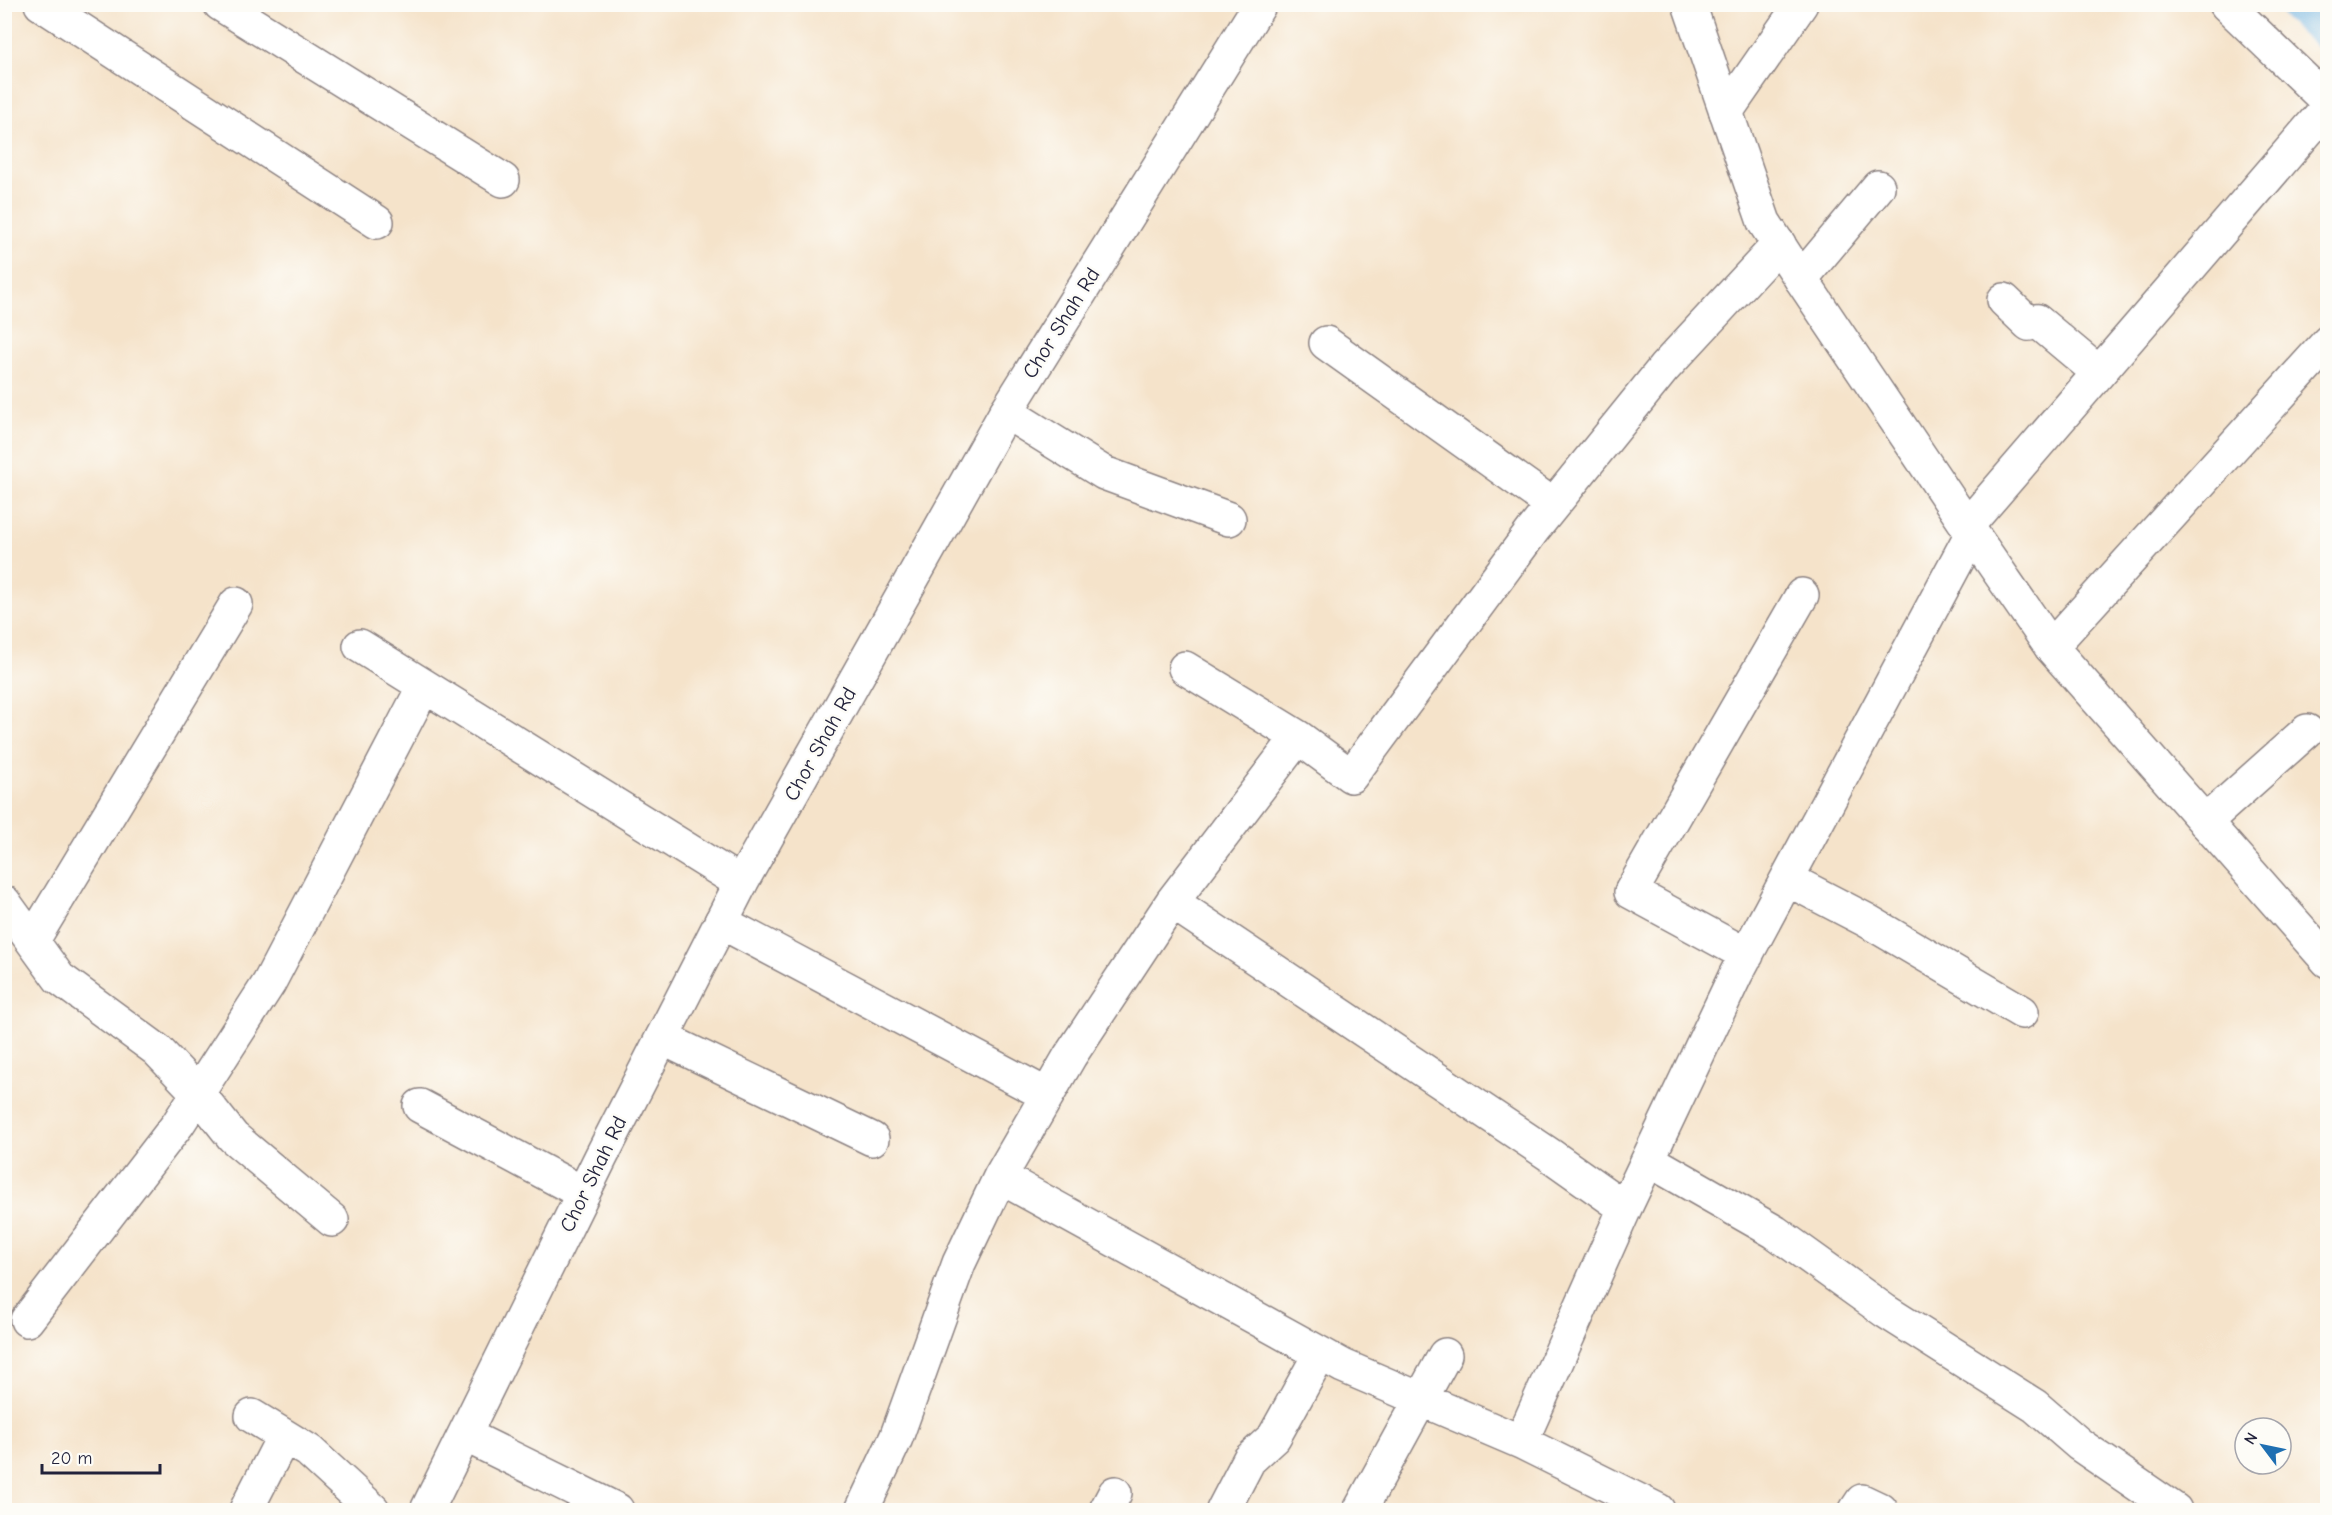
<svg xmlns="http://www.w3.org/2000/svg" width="2332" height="1515" font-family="'Comic Neue',sans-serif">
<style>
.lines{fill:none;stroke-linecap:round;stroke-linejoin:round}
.canal{stroke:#68adde;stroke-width:42}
.minor-casing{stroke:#8c8282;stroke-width:36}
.tertiary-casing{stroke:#8c8282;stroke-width:36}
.minor{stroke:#fff;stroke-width:33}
.tertiary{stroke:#fff;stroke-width:33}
.labels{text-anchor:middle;stroke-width:5;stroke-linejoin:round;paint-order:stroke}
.street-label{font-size:21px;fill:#22223b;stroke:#fdfcf7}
</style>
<rect width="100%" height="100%" fill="#fdfcf7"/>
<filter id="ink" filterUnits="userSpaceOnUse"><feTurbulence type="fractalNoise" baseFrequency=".0167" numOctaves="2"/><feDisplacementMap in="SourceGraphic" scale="12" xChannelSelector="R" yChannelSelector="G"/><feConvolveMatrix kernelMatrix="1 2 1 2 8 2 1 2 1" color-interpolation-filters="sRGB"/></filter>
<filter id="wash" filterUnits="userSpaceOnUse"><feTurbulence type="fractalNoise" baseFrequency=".008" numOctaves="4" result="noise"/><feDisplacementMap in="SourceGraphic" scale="24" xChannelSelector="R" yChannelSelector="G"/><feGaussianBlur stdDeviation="1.35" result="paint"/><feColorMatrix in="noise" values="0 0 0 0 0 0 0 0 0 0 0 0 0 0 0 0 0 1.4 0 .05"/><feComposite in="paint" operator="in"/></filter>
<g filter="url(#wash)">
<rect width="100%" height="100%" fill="#f5e3ca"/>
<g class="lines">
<path class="canal" d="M2300 4 2328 30"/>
</g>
</g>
<g filter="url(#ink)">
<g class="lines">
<defs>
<path id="minor" d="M41 4 377 222
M220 4 503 180
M1726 112 1801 4
M1801 279 1878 187
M2004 300 2029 324 2037 321 2098 372
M1326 343 1553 505
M1006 412 1104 473 1229 519
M1967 526 2328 107
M360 646 741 883
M2051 647 2328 342
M1185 668 1298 737 1351 776 1533 530 1664 368 1779 244
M2205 822 2307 731
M1787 879 1866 920 2022 1012
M4 902 59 978 157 1050 198 1093 233 1137 332 1220
M1172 902 1550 1155 1625 1208
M721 922 1047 1095
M33 940 236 604
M1747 955 1631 892 1802 595
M662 1038 872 1139
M420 1106 583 1193
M1649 1160 1775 1232 1885 1311 2035 1406 2080 1445 2175 1510
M1000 1177 1343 1366 1521 1442 1658 1510
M27 1320 178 1124 269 983 424 686
M252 1416 309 1451 373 1510
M465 1435 617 1510
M1521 1442 1625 1208 1736 974 1972 533
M246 1510 284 1436
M862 1510 896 1438 959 1263 1000 1177 1070 1056 1172 902 1298 737
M1106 1510 1115 1493
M1223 1510 1249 1460 1274 1437 1320 1354
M1360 1510 1445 1355
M1856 1510 1862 1501 1881 1510"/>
<path id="tertiary" d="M1689 4 1764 222 1801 279 1967 526 2051 647 2328 961
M2226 4 2328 102
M427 1510 601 1157 741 883 1006 412 1260 4"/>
</defs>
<use href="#minor" class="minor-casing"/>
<use href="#tertiary" class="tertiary-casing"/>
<use href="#minor" class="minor"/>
<use href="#tertiary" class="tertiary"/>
</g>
</g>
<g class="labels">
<g class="street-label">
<text transform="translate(1061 323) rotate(-58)" y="7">Chor Shah Rd</text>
<text transform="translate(820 744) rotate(-61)" y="7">Chor Shah Rd</text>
<text transform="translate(593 1174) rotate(-64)" y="7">Chor Shah Rd</text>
</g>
</g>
<rect width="2332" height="1515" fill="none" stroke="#fdfcf7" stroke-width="24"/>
<g transform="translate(2263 1446) rotate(302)"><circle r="28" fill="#fdfcf7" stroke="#a5a5ac" stroke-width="1.5"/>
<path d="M0-4.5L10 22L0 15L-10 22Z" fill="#1f6fb2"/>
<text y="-9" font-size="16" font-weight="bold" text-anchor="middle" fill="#22223b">N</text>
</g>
<path d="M42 1464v9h118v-9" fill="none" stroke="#22223b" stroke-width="3"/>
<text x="51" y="1464" font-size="18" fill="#22223b" stroke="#fdfcf7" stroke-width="4.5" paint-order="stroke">20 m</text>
</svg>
